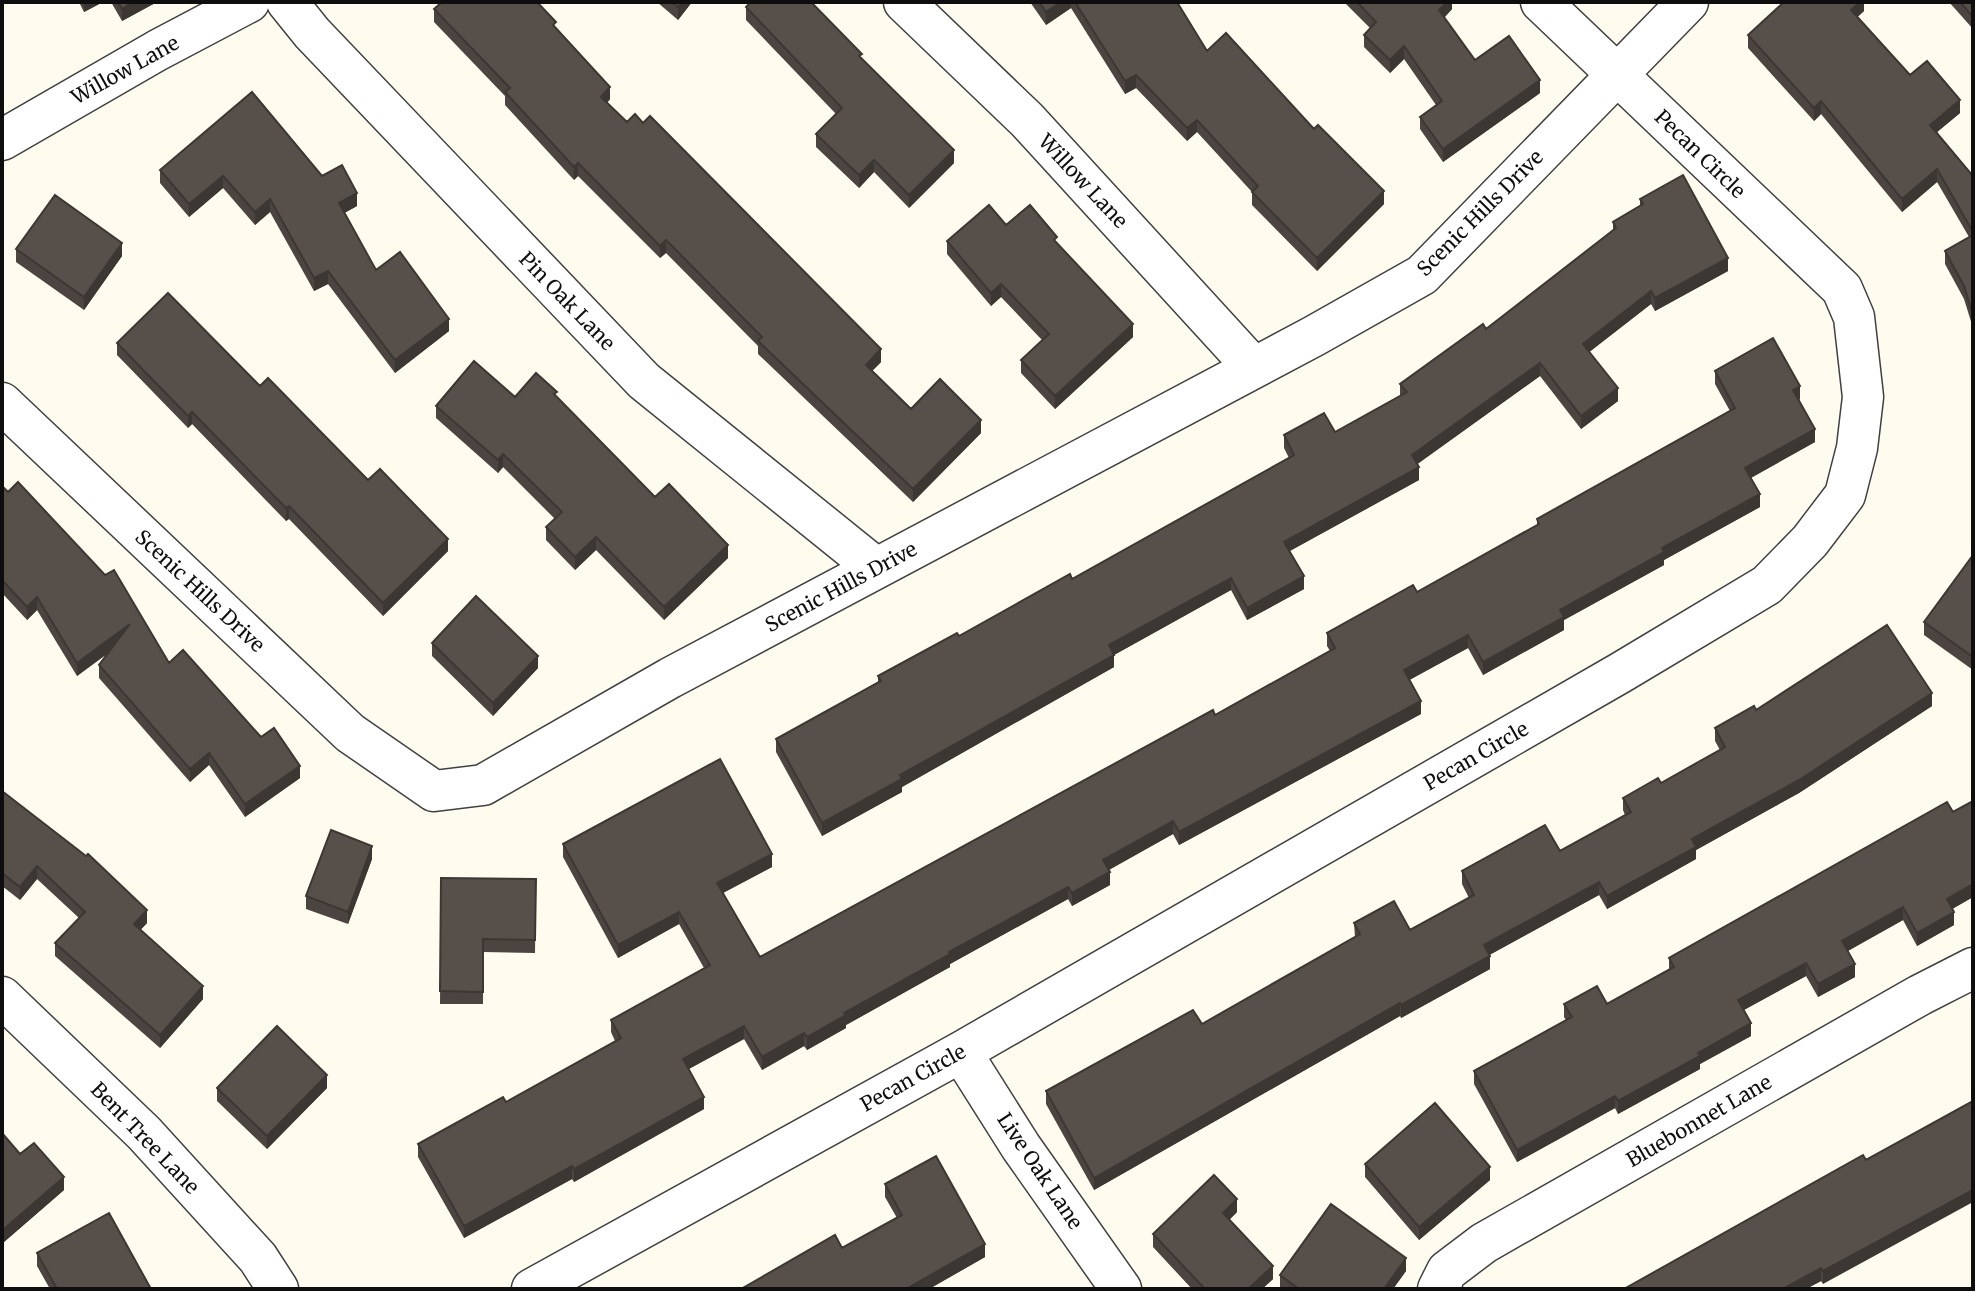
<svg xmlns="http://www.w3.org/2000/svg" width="1975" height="1291" font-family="Merriweather,serif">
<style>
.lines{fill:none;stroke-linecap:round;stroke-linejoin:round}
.minor-casing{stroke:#414141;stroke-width:43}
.minor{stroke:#fff;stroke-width:40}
.wall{fill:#4b4440}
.shaded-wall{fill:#3d3734}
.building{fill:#574f4a;stroke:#3d3734;stroke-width:2}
.labels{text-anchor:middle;stroke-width:8;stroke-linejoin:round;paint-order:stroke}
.street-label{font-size:20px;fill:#0e0e0e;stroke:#fff}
</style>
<rect width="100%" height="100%" fill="#fffcef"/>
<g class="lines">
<defs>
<path id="minor" d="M287 2 312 33 644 381 876 568
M904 2 1027 120 1254 368
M2 140 158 50 249 2
M2 403 350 733 434 791 483 785 670 678 1314 336 1422 275 1688 2
M2 997 144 1133 258 1258 278 1289
M961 1052 1021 1147 1121 1289
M532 1289 961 1052 1620 673 1767 585 1810 541 1845 495 1857 448 1863 397 1854 317 1842 289 1541 2
M1438 1289 1447 1271 1484 1243 1920 995 1973 968"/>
</defs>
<use href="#minor" class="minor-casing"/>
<use href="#minor" class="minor"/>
</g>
<path class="wall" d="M79 2H103L84 12Z
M111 2H157L122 21Z
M657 2H692L678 20Z
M1030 2H1177L1207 51 1384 204 1317 271 1252 205V192L1197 132 1187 141 1136 88 1125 94 1071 8 1046 25Z
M1344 2H1452V9L1444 18 1475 60 1540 93 1443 162 1420 129V117L1436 105 1404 59 1390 73 1364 47V35L1370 28Z
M1864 2V11L1857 17 1910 75 1960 113 1937 132 1973 176V328L1964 299 1945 264V251L1969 237 1937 182 1902 212 1821 114 1814 121 1748 48V35Z
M1949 2H1973V29Z
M746 7 862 58 954 163 909 208 874 172 859 188 816 147V134L836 114 746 20Z
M434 9 556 29 610 99 607 103 881 362 872 371 911 409 981 433 913 502 758 354V346L666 253 660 258 578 176 574 180 505 105V96L434 22Z
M160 170 322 176 357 206 344 213 376 270 449 331 395 373 328 284 314 291 270 212 255 225 223 188 189 217 160 183Z
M1640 199 1728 271 1655 311 1651 304 1589 352 1618 401 1581 429 1540 376 1417 464 1419 480 1290 551 1304 589 1247 620 1231 590 1114 655V667L902 787V792L822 836 776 752V739L878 682V676L1072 579 1289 458 1284 448V435L1335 432 1400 396V384L1486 329 1613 230V222L1640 206Z
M1006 225 1057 244 1133 337 1055 409 1021 373V360L1042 340 1001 297 991 306 947 254V241Z
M16 249 122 256 84 310 16 262Z
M117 343 260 386 448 551 383 616 289 519 286 521 192 424 188 428 117 355Z
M1715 371 1800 399 1799 400 1815 442 1751 478 1760 507 1664 560V565L1564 620V630L1483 675 1468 648 1409 680 1421 714 1179 845 1173 834 1109 870 1110 885 1072 906 1068 899 950 964V967L846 1025V1028L807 1050 804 1046 762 1070 744 1039 689 1069 704 1109 574 1182 572 1179 464 1238 418 1157V1144L506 1102 615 1041 611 1032V1020L704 968 679 924 618 958 563 857V844L772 867 723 893 760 957 1215 715 1330 651 1327 646V633L1417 592 1537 526V519L1730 411 1715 384Z
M515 397H557L655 497 728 558 664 620 596 550 575 570 546 540V527L555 519 503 467 498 473 436 418V406Z
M2 486 169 663 261 737 300 778 245 817 209 765 190 782 99 678V665L108 653 77 676 37 610 27 620 2 593Z
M1973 555V670L1924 635V622Z
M432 643 538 668 493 716 432 656Z
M1932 706 1799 793 1696 850V859L1607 909 1599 895 1489 955 1490 969 1401 1018 1400 1016 1094 1190 1046 1104V1091L1202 1024 1355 937 1354 923 1410 930 1469 898 1462 884V871L1560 851 1625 815 1623 810V798L1661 783 1720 750 1715 741V728L1756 710Z
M2 791 147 923 140 930 203 999 160 1048 55 956V943L79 918 37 879 20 900 2 886Z
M1973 801V897L1952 909 1954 925 1917 946 1903 920 1848 951 1855 977 1818 997 1806 976 1744 1010 1751 1036 1700 1064V1069L1618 1114 1615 1108 1517 1162 1474 1084V1071L1566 1020 1564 1017V1004H1607L1669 970V958Z
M372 859 348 924 306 909V896Z
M441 878 536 879 535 953 483 952V1004H440Z
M217 1088H327L267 1149 217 1101Z
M2 1133 20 1154 64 1190 4 1242 2 1239Z
M1866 1160 1823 1284 1821 1281 1806 1289H1624Z
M1365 1164 1490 1180 1419 1240 1365 1177Z
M885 1184 985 1257 929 1289H741L842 1248 897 1218 885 1197Z
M1237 1212 1229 1220 1273 1279 1262 1289H1192L1153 1247V1234Z
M37 1253 151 1289H50L37 1266Z
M1406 1271 1393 1289 1280 1288V1275Z"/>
<path class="shaded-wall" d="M84 2H103L84 12Z
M133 2H157L122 21V9Z
M682 2H692L678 20V7Z
M1061 2H1071V8L1046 25V12Z
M1447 2H1452V9L1439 23V10Z
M1860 2H1864V11L1851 23V10Z
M1404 46V59L1390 73V60Z
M1136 75V88L1125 94V81Z
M1540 80V93L1443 162V149Z
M610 87V99L601 110V97Z
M1960 100V113L1930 138V125Z
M1821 101V114L1814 121V108Z
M1197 120V132L1187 141V128Z
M954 150V163L909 208V195Z
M874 160V172L859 188V175Z
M578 163V176L574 180V167Z
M1937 169V182L1902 212V199Z
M223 176V188L189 217V204Z
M1384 191V204L1317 271V258Z
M357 193V206L339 216V203Z
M270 199V212L255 225V212Z
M666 240V253L660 258V246Z
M122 243V256L84 310V297Z
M1728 258V271L1655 311V298Z
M328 271V284L314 291V278Z
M1001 284V297L991 306V293Z
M1651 291V304L1583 357V344Z
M449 319V331L395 373V360Z
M1133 324V337L1055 409V396Z
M881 349V362L866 377V365Z
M1540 363V376L1412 468V455Z
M1800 386V399L1793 403V390Z
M1618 388V401L1581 429V416Z
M192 412V424L188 428V416Z
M981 420V433L913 502V489Z
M1815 429V442L1745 481V468Z
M503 454V467L498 473V460Z
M1419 467V480L1284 554V542Z
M1760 494V507L1664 560V565L1564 620V630L1483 675V662L1560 610 1662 548Z
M289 506V519L286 521V508Z
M596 537V550L575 570V557Z
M448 539V551L383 616V603Z
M728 545V558L664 620V607Z
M1304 576V589L1247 620V608Z
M1231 578V590L1114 655V667L902 787V792L822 836V823L1109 645Z
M37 597V610L27 620V607Z
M130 624V637L77 676V663Z
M1468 635V648L1404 683V670Z
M538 656V668L493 716V703Z
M1932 693V706L1799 793 1696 850V859L1607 909V896L1692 839Z
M1421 701V714L1179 845V832Z
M209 753V765L190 782V769Z
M300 766V778L245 817V804Z
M1173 821V834L1103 873V860Z
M372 846V859L348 924V912Z
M772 854V867L717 896V883Z
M37 866V879L20 900V887Z
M1110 872V885L1072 906V893Z
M1599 882V895L1484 958V945Z
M1973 884V897L1947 912V899Z
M1068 887V899L950 964V967L846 1025V1028L807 1050V1037L844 1013 949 952Z
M1903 907V920L1842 954V941Z
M147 910V923L134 937V924Z
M679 912V924L618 958V945Z
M1954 912V925L1917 946V933Z
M1490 956V969L1401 1018V1005Z
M1806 963V976L1738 1013V1000Z
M1855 964V977L1818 997V984Z
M203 986V999L160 1048V1035Z
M1400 1003V1016L1094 1190V1178Z
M1751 1023V1036L1700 1064V1069L1618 1114V1101L1698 1053Z
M744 1026V1039L683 1072V1059Z
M804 1033V1046L762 1070V1057Z
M327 1075V1088L267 1149V1136Z
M1615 1096V1108L1517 1162V1150Z
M704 1097V1109L574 1182V1169Z
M572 1166V1179L464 1238V1226Z
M1490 1167V1180L1419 1240V1227Z
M64 1177V1190L4 1242V1229Z
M1973 1190V1202L1823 1284V1271Z
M1237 1199V1212L1223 1226V1213Z
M985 1244V1257L929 1289H906Z
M1406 1258V1271L1393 1289H1384Z
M1273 1266V1279L1262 1289H1248Z
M1821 1268V1281L1806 1289H1783Z"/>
<path class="building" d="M118 2H133L122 9Z
M442 2H537L556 22 553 25 610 87 601 97 627 122 635 114 643 123 650 116 881 349 866 365 911 409 940 379 981 420 913 489 758 341 762 337 666 240 660 246 578 163 574 167 505 92 510 88 434 9Z
M672 2H682L678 7Z
M751 2H811L862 54 859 56 954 150 909 195 874 160 859 175 816 134 842 108 746 7Z
M1039 2H1061L1046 12Z
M1075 2H1177L1207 51 1226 33 1314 129 1318 125 1384 191 1317 258 1252 192 1258 186 1197 120 1187 128 1136 75 1125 81Z
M1357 2H1447L1439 10 1475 60 1509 36 1540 80 1443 149 1420 117 1442 101 1404 46 1390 60 1364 35 1376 22Z
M1784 2H1860L1851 10 1910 75 1927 61 1960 100 1930 125 1973 176V232L1937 169 1902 199 1821 101 1814 108 1748 35Z
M1960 2H1973V17Z
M252 92 322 176 342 165 357 193 339 203 376 270 400 252 449 319 395 360 328 271 314 278 270 199 255 212 223 176 189 204 160 170Z
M1683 175 1728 258 1655 298 1651 291 1583 344 1618 388 1581 416 1540 363 1412 455 1419 467 1284 542 1304 576 1247 608 1231 578 1109 645 1114 655 900 775 902 779 822 823 776 739 881 681 878 676 957 633 959 636 1070 574 1072 579 1294 455 1284 435 1324 413 1335 432 1407 392 1400 384 1483 324 1486 329 1616 228 1613 222 1643 204 1640 199Z
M55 195 122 243 84 297 16 249Z
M989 205 1006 225 1030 205 1057 237 1054 240 1133 324 1055 396 1021 360 1049 334 1001 284 991 293 947 241Z
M1973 235V315L1964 286 1945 251Z
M168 293 260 386 268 378 368 480 380 469 448 539 383 603 289 506 286 508 192 412 188 416 117 343Z
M1773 338 1800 386 1793 390 1815 429 1745 468 1760 494 1662 548 1664 552 1560 610 1564 617 1483 662 1468 635 1404 670 1421 701 1179 832 1173 821 1103 860 1110 872 1072 893 1068 887 949 952 950 954 844 1013 846 1015 807 1037 804 1033 762 1057 744 1026 683 1059 704 1097 574 1169 572 1166 464 1226 418 1144 503 1097 506 1102 621 1038 611 1020 710 965 679 912 618 945 563 844 720 759 772 854 717 883 760 957 1213 710 1215 715 1335 648 1327 633 1413 585 1417 592 1539 524 1537 519 1735 408 1715 371Z
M474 361 515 397 536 373 557 392 554 394 655 497 669 484 728 545 664 607 596 537 575 557 546 527 562 512 503 454 498 460 436 406Z
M18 482 105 575 114 570 169 663 183 650 261 737 274 728 300 766 245 804 209 753 190 769 99 665 130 624 77 663 37 597 27 607 2 580V486L8 492Z
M1973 555V657L1924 622Z
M476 596 538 656 493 703 432 643Z
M1887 625 1932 693 1799 780 1692 839 1696 847 1607 896 1599 882 1484 945 1490 956 1401 1005 1400 1003 1094 1178 1046 1091 1193 1010 1202 1024 1360 934 1354 923 1394 901 1410 930 1474 895 1462 871 1545 825 1560 851 1631 812 1623 798 1658 778 1661 783 1725 747 1715 728 1754 706 1756 710Z
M2 791 86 856 88 854 147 910 134 924 203 986 160 1035 55 943 85 912 37 866 20 887 2 873Z
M1973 801V884L1947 899 1954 912 1917 933 1903 907 1842 941 1855 964 1818 984 1806 963 1738 1000 1751 1023 1698 1053 1700 1056 1618 1101 1615 1096 1517 1150 1474 1071 1572 1017 1564 1004 1597 986 1607 1004 1674 967 1669 958 1947 802 1953 812Z
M331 830 372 846 348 912 306 896Z
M441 878 536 879 535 940 483 939V992L440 991Z
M277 1026 327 1075 267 1136 217 1088Z
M1973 1101V1190L1823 1271 1821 1268 1783 1289H1624L1863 1155 1866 1160Z
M1435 1103 1490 1167 1419 1227 1365 1164Z
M2 1133 20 1154 34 1143 64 1177 4 1229 2 1227Z
M936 1156 985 1244 906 1289H741L835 1235 842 1248 902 1215 885 1184Z
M1214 1175 1237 1199 1223 1213 1273 1266 1248 1289H1205L1153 1234Z
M1331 1204 1406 1258 1384 1289H1299L1280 1275Z
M109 1213 151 1289H57L37 1253Z"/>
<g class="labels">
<g class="street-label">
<text transform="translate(125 70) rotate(-29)" y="7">Willow Lane</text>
<text transform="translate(1700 154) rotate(44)" y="7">Pecan Circle</text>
<text transform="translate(1083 181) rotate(47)" y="7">Willow Lane</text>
<text transform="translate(1480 213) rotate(-45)" y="7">Scenic Hills Drive</text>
<text transform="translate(567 301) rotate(46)" y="7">Pin Oak Lane</text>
<text transform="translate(841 587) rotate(-28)" y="7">Scenic Hills Drive</text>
<text transform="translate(200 591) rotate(43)" y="7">Scenic Hills Drive</text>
<text transform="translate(1476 756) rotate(-30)" y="7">Pecan Circle</text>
<text transform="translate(913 1078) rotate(-29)" y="7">Pecan Circle</text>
<text transform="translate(1699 1121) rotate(-30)" y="7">Bluebonnet Lane</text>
<text transform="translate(145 1138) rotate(46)" y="7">Bent Tree Lane</text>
<text transform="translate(1040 1171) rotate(56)" y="7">Live Oak Lane</text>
</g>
</g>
<rect width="1975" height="1291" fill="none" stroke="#0e0e0e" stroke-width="8"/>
</svg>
